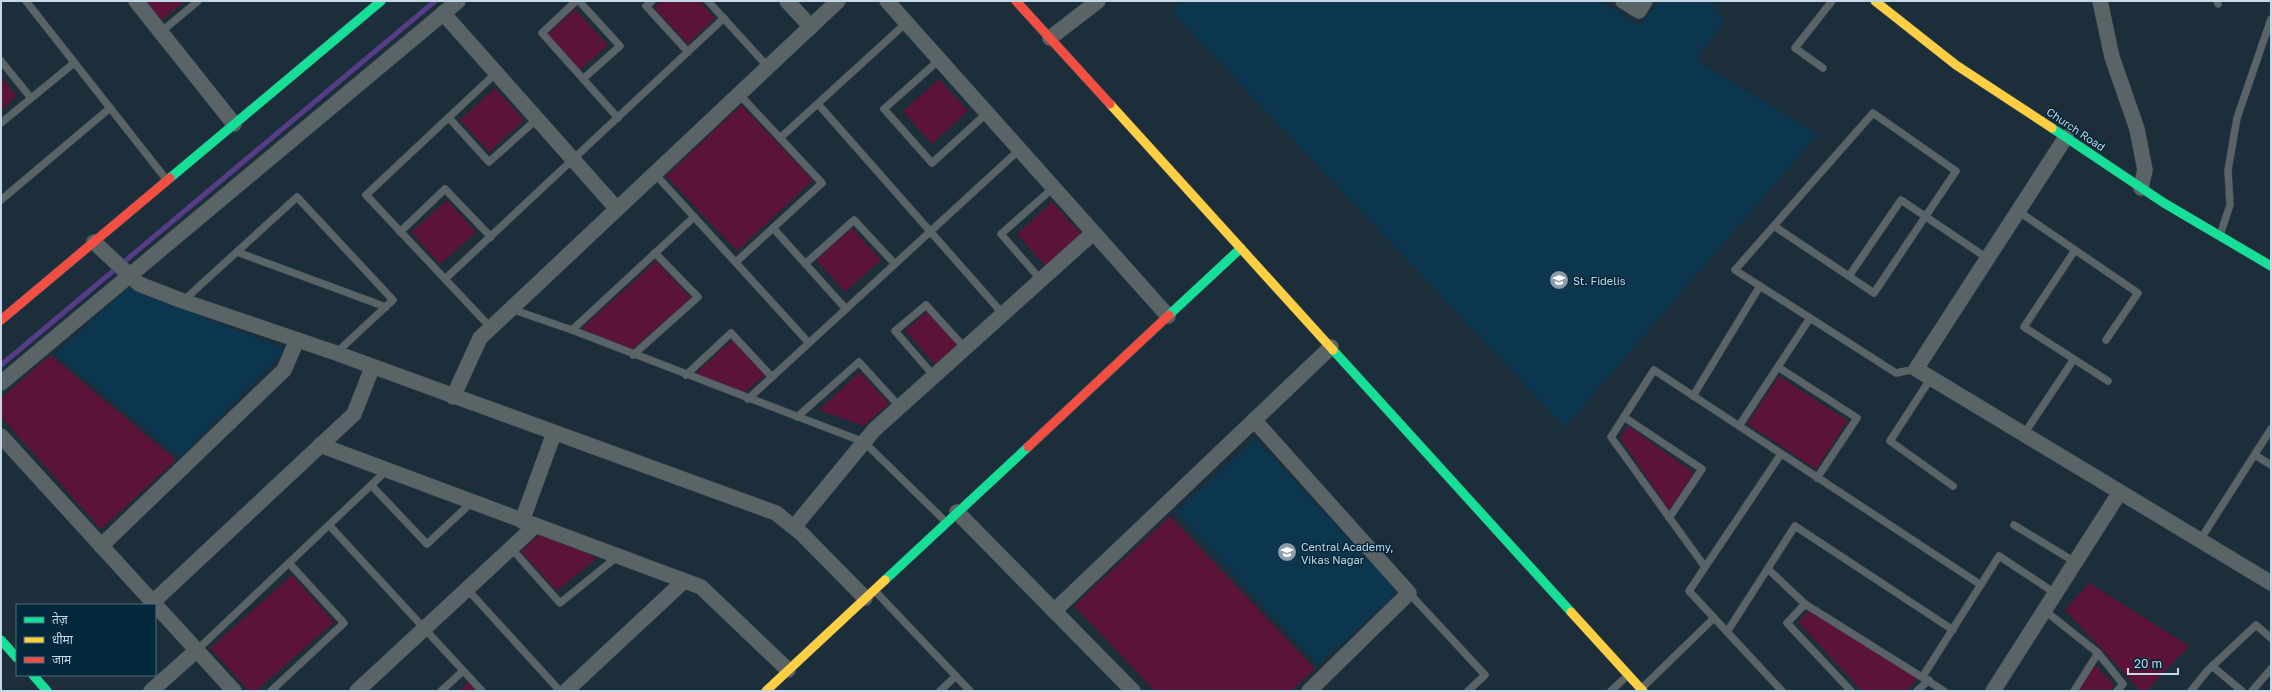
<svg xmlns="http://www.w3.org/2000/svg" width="2272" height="692" font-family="'Golos Text','Noto Sans Devanagari',sans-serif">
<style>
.built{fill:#0c364e}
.green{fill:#5b1337}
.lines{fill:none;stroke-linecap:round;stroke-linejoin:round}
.stream{stroke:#573c87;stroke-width:5}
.lane-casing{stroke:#3c4c56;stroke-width:8}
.street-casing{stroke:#3c4c56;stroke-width:16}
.fast-casing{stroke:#3c4c56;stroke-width:10}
.slow-casing{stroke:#3c4c56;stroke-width:10}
.jam-casing{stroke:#3c4c56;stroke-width:10}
.lane{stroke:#5a6466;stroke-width:7}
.street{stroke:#5a6466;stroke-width:15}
.fast{stroke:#16e098;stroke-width:9}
.slow{stroke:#ffcf43;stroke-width:9}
.jam{stroke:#f24e42;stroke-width:9}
.labels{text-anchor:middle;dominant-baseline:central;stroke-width:3;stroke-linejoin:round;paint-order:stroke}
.street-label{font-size:11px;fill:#c5d8e5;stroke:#03273b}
.poi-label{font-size:11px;fill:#c5d8e5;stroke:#03273b;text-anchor:start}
</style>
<rect width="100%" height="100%" fill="#1b2e39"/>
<g class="built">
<polygon points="1181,1 1601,1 1640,26 1657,1 1711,1 1724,22 1696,60 1818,134 1565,427 1172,12"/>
<polygon points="128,287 286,350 180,457 55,354"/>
<polygon points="1255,439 1398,592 1318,665 1176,512"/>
</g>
<g class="green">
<polygon points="146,1 185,1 162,20"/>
<polygon points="662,1 699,1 715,18 688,44 654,8"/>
<polygon points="575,9 608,45 580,70 547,35"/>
<polygon points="1,77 17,96 1,110"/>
<polygon points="939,79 968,111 932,144 903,111"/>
<polygon points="495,88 524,120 489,152 460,120"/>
<polygon points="741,105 813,180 737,251 666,176"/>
<polygon points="447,200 476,232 440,264 411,232"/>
<polygon points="1052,202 1082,235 1046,267 1017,234"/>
<polygon points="852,228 881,260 845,292 816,260"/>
<polygon points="656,261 691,298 632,349 581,329"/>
<polygon points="927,312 957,345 935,364 905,331"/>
<polygon points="732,340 765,375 745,392 695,374"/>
<polygon points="50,355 176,460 101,529 1,417 1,398"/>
<polygon points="860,372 889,404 863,426 819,410"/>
<polygon points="1779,376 1848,421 1816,469 1747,424"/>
<polygon points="1628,426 1694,473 1669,510 1620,438"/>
<polygon points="1170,516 1315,669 1291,691 1155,691 1074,606"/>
<polygon points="540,533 597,558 557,591 521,552"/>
<polygon points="292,575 334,622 256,691 249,691 210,648"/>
<polygon points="2089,583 2189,646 2146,691 2141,691 2065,610"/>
<polygon points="1812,608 1918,679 1905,691 1862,691 1798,622"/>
<polygon points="2095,665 2114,685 2110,691 2078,691"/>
<polygon points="469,682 477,691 459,691"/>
</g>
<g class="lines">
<polyline class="stream" points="1,365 435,1"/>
<defs>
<g id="lane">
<polyline points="26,1 166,179"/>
<polyline points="576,1 542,33 618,118"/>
<polyline points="579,1 620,46 583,79"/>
<polyline points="652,1 646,6 688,52"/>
<polyline points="708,1 768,67"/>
<polyline points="2217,1 2218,4"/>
<polyline points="161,32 198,1"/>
<polyline points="939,60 884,109 932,163 987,113"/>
<polyline points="1,61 31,98"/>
<polyline points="1823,68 1795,48 1832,1"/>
<polyline points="818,104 1003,314"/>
<polyline points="449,118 489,162 537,119"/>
<polyline points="1,123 74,63"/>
<polyline points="780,138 906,23"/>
<polyline points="655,174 809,343"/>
<polyline points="1,200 110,108"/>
<polyline points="2018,211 2138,293 2106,340"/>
<polyline points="1774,226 1874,293 1956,171 1873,113 1735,270 1896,373 1916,369"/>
<polyline points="773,228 846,309"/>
<polyline points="400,232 445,189 491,237"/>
<polyline points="2220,235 2230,205 2228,170 2237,118 2271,19"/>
<polyline points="2075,250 2024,327 2108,381"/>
<polyline points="237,252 386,307"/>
<polyline points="736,262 822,183 739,94"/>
<polyline points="805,264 854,220 895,264"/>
<polyline points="1849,276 1901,200 1987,258"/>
<polyline points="445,279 724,18"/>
<polyline points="1041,280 1001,234 1053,188"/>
<polyline points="183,301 297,197 393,300 336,353"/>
<polyline points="511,309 572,330 864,442 945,521"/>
<polyline points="491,328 366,195 496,73"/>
<polyline points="572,330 694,217"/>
<polyline points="633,355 698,297 655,253"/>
<polyline points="1778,367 1857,418 1817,478"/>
<polyline points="686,375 731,333 772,377"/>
<polyline points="934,376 895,331 926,305 965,348"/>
<polyline points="1931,378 1890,441 1953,486"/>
<polyline points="1693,396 1760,286"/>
<polyline points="748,399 1019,150"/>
<polyline points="797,417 859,362 900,407"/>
<polyline points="1624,417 1702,469 1669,518"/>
<polyline points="1739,426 1810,318"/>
<polyline points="2024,434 2074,359"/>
<polyline points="1781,454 1689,591 1782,691"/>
<polyline points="2255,455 2271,465"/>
<polyline points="371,485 427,544 472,502"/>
<polyline points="329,525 482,691"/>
<polyline points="2014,525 2075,562"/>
<polyline points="2200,540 2271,429"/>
<polyline points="511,548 560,603 618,556"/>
<polyline points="1705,567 1611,437 1654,370 1981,585"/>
<polyline points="1768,569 1805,604 1944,691"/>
<polyline points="467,589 560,691"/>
<polyline points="875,591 970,691"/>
<polyline points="1409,593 1485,675 1468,691"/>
<polyline points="1805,604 1787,623 1851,691"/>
<polyline points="2044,610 2098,653 2123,684 2117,691"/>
<polyline points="1727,632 1795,526 1953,630"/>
<polyline points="197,650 387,470"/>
<polyline points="2212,666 2242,691"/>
<polyline points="1923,676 1999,556 2055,593"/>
<polyline points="1642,688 1714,618"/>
<polyline points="271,691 344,623 289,563"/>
<polyline points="441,691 463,671"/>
<polyline points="940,691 956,676"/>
<polyline points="1611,691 1627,676"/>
<polyline points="1917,691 1929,680"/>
<polyline points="2074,691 2098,653"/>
<polyline points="2191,691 2207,671 2256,625 2271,638"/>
<polyline points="2252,691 2271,669"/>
</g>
<g id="street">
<polyline points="136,1 234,124"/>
<polyline points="787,1 811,27"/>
<polyline points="887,1 1168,316"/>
<polyline points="1623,1 1639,11 1645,1"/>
<polyline points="2100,1 2112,57 2137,129 2145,170 2141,188"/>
<polyline points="443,13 617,209"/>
<polyline points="1050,38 1098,1"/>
<polyline points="2066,137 1916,369 2271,583"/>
<polyline points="94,242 139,284 183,301 336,353 776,513 802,534 865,598"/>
<polyline points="1,383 458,1"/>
<polyline points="453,397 480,338 838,1"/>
<polyline points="1254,420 1409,593 1309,691"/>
<polyline points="1,436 234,691"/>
<polyline points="320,445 701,587 788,670"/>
<polyline points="957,512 1133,691"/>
<polyline points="522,521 554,433"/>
<polyline points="794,527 874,430 1093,233"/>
<polyline points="101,546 284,370 297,340"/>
<polyline points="153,602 354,414 372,368"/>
<polyline points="1054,611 1331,347"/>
<polyline points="151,691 197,650"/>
<polyline points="357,691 535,526"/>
<polyline points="566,691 684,581"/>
<polyline points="1993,691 2120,492"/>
</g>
<g id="fast">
<polyline points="2052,128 2164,203 2271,266"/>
<polyline points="170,178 381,1"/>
<polyline points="1169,315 1241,248"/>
<polyline points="1333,350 1571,612"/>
<polyline points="885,580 1028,447"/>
<polyline points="1,640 17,658"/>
<polyline points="33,675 47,691"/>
</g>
<g id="slow">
<polyline points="1875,1 1956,65 2052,128"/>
<polyline points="1110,104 1333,350"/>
<polyline points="1571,612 1643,691"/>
<polyline points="766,691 885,580"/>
</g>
<g id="jam">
<polyline points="1016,1 1110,104"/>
<polyline points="1,320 170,178"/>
<polyline points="1028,447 1169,315"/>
</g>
</defs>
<use href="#lane" class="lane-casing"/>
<use href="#street" class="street-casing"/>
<use href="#fast" class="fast-casing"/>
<use href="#slow" class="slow-casing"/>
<use href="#jam" class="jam-casing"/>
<use href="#lane" class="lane"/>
<use href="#street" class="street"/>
<use href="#fast" class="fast"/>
<use href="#slow" class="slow"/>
<use href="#jam" class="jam"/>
</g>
<defs>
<symbol id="university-disc" viewBox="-11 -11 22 22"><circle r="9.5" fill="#8a9ca9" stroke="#03273b"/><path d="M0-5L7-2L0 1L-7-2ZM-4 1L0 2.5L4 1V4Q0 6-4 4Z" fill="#fff"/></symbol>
<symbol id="school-disc" viewBox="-11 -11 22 22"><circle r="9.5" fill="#8a9ca9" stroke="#03273b"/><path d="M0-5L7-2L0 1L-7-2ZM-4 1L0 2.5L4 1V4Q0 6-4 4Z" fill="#fff"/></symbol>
</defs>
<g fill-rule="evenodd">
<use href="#university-disc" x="1548" y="269" width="22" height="22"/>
<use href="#school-disc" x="1276" y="541" width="22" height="22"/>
</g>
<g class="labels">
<g class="street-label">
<text transform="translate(2076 129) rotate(34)">Church Road</text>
</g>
<g class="poi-label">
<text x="1573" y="280">St. Fidelis</text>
<text x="1301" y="546">Central Academy,<tspan x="1301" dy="13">Vikas Nagar</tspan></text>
</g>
</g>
<rect width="2272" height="692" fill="none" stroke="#c5d8e5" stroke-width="4"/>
<rect x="16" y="604" width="140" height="72" fill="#03273b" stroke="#516e7f"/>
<rect x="24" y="617" width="20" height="6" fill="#16e098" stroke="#516e7f"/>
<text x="52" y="624" font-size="12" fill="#c5d8e5">तेज़</text>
<rect x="24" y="637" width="20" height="6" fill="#ffcf43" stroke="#516e7f"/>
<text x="52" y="644" font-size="12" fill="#c5d8e5">धीमा</text>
<rect x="24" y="657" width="20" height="6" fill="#f24e42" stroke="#516e7f"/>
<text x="52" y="664" font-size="12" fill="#c5d8e5">जाम</text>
<path d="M2128 668v6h50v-6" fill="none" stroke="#c5d8e5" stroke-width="2"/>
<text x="2134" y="668" font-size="12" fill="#c5d8e5" stroke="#03273b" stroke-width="3" paint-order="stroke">20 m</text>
</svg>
